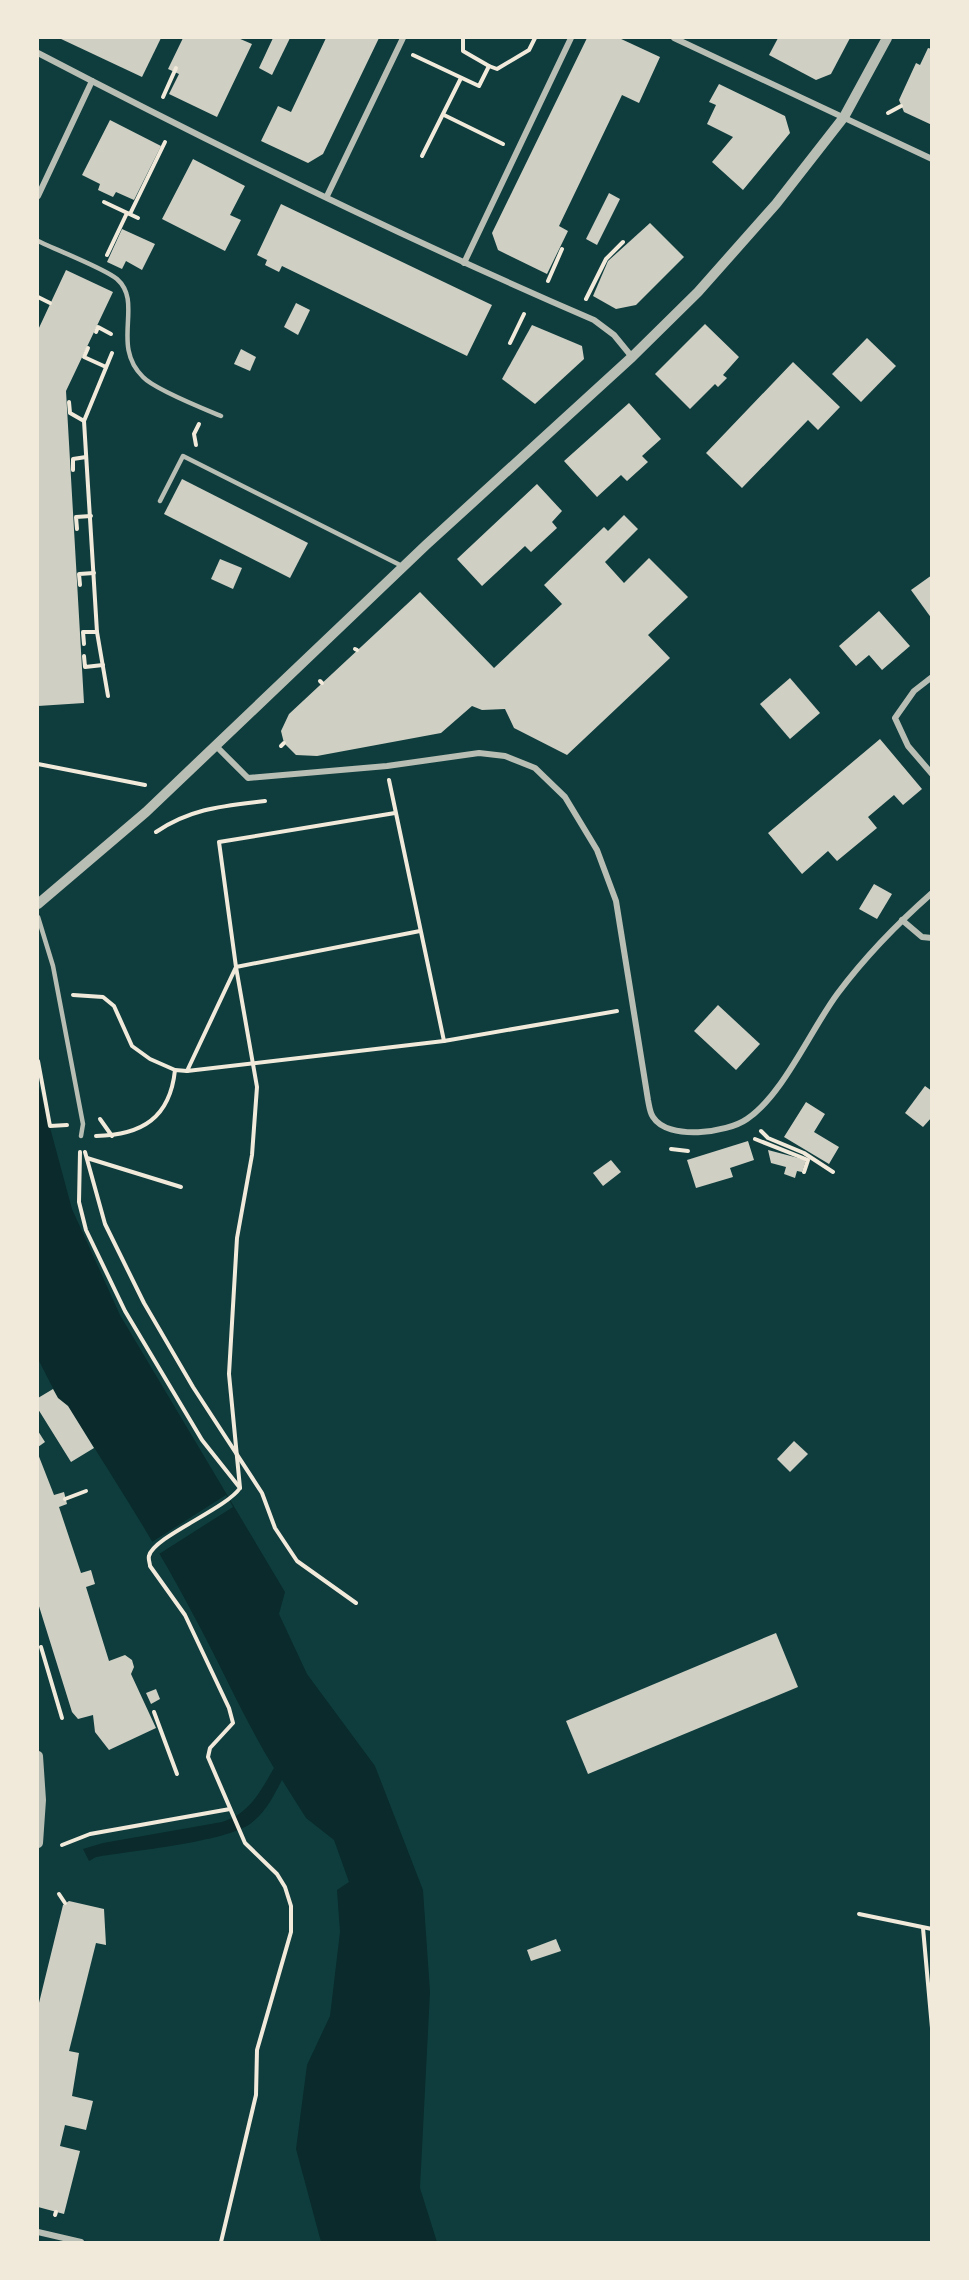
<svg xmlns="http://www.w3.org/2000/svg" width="969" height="2280" font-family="'Asap Condensed',sans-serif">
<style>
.water{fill:#0a2a2b}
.pier{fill:#0f3d3e}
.building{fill:#cfcfc3}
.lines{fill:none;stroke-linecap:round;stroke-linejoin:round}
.path{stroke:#f1e9da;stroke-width:4}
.service{stroke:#b8beb3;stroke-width:4.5}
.minor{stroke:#b8beb3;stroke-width:6}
.tertiary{stroke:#b8beb3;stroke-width:10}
</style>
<rect width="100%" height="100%" fill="#0f3d3e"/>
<path class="water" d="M38,1083L72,1209L120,1315L285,1592L279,1614L307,1674L375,1766L423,1890L430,1992L420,2188L437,2242H321L296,2149L307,2065L330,2016L340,1932L337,1890L349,1882L334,1840L306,1818L282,1780C273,1797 266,1812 250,1824C225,1842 131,1851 96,1857L89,1861L83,1849L103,1843L222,1822C250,1813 260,1792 274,1768C244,1719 222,1668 195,1618C157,1545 112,1476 68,1406L58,1398L38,1359Z"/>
<polygon class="pier" points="226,1495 233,1507 159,1554 152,1542"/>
<g class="building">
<polygon points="59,38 161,38 142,77"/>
<polygon points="183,38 238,38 252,44 217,117 169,94 179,74 168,69"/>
<polygon points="273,38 290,38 272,75 259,68"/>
<polygon points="326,38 379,38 323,154 308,163 261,141 278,106 291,112"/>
<polygon points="587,38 619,38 660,57 639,103 622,95 559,226 568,231 547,274 498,250 492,233"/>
<polygon points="778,38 850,38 831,74 816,80 769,55"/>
<polygon points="928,48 932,49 932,125 904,112 899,100 916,63 920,65"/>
<polygon points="719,84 785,116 790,133 743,190 712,162 733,137 707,124 716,105 709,102"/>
<polygon points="110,120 161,146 134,200 116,192 113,197 98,190 100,184 82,175"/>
<polygon points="193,159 245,186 230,215 241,220 225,251 162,219"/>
<polygon points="609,193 620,199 597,245 586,239"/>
<polygon points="281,204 492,305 467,356 282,266 279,272 265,265 267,260 257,255"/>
<polygon points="650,223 684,257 636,305 616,309 593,296 608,261"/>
<polygon points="122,229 155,244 142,270 126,261 122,269 107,262"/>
<polygon points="66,270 113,292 66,391 84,703 38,706 38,330"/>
<polygon points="296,303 310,310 298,335 284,327"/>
<polygon points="705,324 739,357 723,375 727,378 718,387 715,384 690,409 655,374"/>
<polygon points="532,325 582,346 584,359 535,404 502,379"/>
<polygon points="867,338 896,366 861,402 832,374"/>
<polygon points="241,349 256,357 250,371 234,364"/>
<polygon points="793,362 840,407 818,430 808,420 742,488 706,453"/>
<polygon points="629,403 661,439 642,456 648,462 627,481 621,475 597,497 564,461"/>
<polygon points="182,479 308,543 290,578 164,514"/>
<polygon points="537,484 562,511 552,522 557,528 531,552 525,546 482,586 457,559"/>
<polygon points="624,515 638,529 605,562 624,583 649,558 688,597 648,635 670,658 567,755 514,728 505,709 482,710 472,706 441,733 317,756 296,755 284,743 281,731 289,714 420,592 494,668 562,604 544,585 604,527 608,531"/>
<polygon points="220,559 242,568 233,589 211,579"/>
<polygon points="932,575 932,619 911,590"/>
<polygon points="879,611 910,646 882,670 869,655 856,666 839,646"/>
<polygon points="790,678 820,713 790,739 760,704"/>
<polygon points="880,739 922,789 903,805 894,795 868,817 877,828 837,861 828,851 802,874 768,833"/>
<polygon points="874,884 892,894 877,919 859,909"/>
<polygon points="718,1005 760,1044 736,1070 694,1031"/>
<polygon points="925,1086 932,1091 932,1117 923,1127 905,1113"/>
<polygon points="806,1102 825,1114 814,1132 839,1147 829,1164 784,1137"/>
<polygon points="748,1141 754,1160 730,1168 733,1177 696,1188 687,1160"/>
<polygon points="768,1150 806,1160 802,1172 797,1171 795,1178 784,1174 786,1167 771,1163"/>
<polygon points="611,1160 621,1172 603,1186 593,1173"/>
<polygon points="53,1389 58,1398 68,1406 94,1448 71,1462 38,1409 38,1398"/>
<polygon points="38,1431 45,1442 38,1447"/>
<polygon points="794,1441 808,1454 790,1472 777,1459"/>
<polygon points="38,1454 54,1495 64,1492 67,1504 59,1507 81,1573 91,1570 95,1584 86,1587 109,1661 125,1655 132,1660 134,1667 131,1674 156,1728 109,1750 95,1732 93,1715 78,1719 72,1712 38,1603"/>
<polygon points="776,1633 798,1687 588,1774 566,1721"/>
<polygon points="156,1689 160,1699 151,1704 146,1693"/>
<polygon points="69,1901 104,1909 106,1945 96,1943 69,2051 79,2053 72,2096 93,2101 86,2130 65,2125 60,2146 80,2151 64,2214 38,2207 38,2007 63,1905"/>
<polygon points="556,1939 561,1951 531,1961 527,1950"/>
</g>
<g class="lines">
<g class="path">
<polyline points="463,38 463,51 489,66"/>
<polyline points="413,55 479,86 489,66 497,69 529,50 535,38"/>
<polyline points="163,97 176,68"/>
<polyline points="888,113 901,106"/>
<polyline points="444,115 503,144"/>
<polyline points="422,156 461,78"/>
<polyline points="104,202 138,218"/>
<polyline points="130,214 165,142"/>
<polyline points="107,255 127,213"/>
<polyline points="548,281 562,249"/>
<polyline points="38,297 50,303"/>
<polyline points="586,299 606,259 623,242"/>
<polyline points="96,332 98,327 111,334"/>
<polyline points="510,343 524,314"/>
<polyline points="88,348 84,357 106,367"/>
<polyline points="69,402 70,413 84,421"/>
<polyline points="196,445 194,434 199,424"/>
<polyline points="73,470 73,459 86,457"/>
<polyline points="77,529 76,517 91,516"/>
<polyline points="80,585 79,574 94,573"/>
<polyline points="84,644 83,632 97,632"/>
<polyline points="355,649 357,650"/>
<polyline points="84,656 85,667 103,665"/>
<polyline points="320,681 322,683"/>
<polyline points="108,696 97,632 84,421 112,353"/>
<polyline points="281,746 284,743"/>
<polyline points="38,764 145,785"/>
<polyline points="389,780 444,1041 617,1011"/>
<polyline points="395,813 219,842 236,967 187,1071 444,1041"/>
<path d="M156,832C191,808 224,806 265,801"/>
<polyline points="73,995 103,997 114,1006 132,1046 150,1059 175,1070"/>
<polyline points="38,1061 50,1126 67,1125"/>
<polyline points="100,1119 112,1136"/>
<polyline points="761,1131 768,1138 804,1153 833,1172"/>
<path d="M96,1136C142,1135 170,1118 175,1070L187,1071"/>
<polyline points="755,1139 808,1160 804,1172"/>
<polyline points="671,1149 688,1151"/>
<path d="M80,1152L79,1202L86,1230L125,1311L202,1440L240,1488C226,1509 153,1537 149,1556C148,1559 150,1563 150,1566L185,1615L229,1708L233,1723L210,1748L208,1757L245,1843L277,1874L285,1887L291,1906V1932L257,2050L256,2095L221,2242"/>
<polyline points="85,1152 105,1224 144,1303 193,1387 262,1493 275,1528 297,1561 356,1603"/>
<polyline points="87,1158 181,1187"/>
<polyline points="240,1488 229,1374 237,1238 252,1155 257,1087 236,967 420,931"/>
<polyline points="65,1499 86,1491"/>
<polyline points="41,1647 62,1718"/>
<polyline points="154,1712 177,1774"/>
<polyline points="62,1845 90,1834 230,1809"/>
<polyline points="59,1894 65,1903"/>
<polyline points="859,1914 932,1929"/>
<polyline points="923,1928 932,2028"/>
<polyline points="55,2215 56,2212"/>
</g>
<g class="service">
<path d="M38,241C56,250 104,268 117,279C144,303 110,345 143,377C154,389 204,409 221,416"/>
<polyline points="160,501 183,456 404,567"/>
<polyline points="38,917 53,966 83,1124 81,1136"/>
</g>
<g class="minor">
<polyline points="674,38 932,159"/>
<path d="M38,53C220,148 406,239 594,320L614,335L632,357"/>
<polyline points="38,196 92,81"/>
<polyline points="327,196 403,38"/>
<polyline points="464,263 571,38"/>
<polyline points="932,677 914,691 895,718 908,746 932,774"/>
<path d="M217,747L248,778L387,766L479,753L505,756L535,768L565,797L597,850L616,901L648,1100C649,1105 650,1113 653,1117C668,1141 727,1133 747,1119C783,1095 811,1029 838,993C865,957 898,923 932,893"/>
<polyline points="902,920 922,937 932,938"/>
<polyline points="38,2232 81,2242"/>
</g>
<g class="tertiary">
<polyline points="38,904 146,812 426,545 632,357 698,292 776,204 844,117 887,38"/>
<polyline points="38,1756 41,1800 38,1843"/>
</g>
</g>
<rect width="969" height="2280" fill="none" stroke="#f1e9da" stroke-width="78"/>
</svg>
